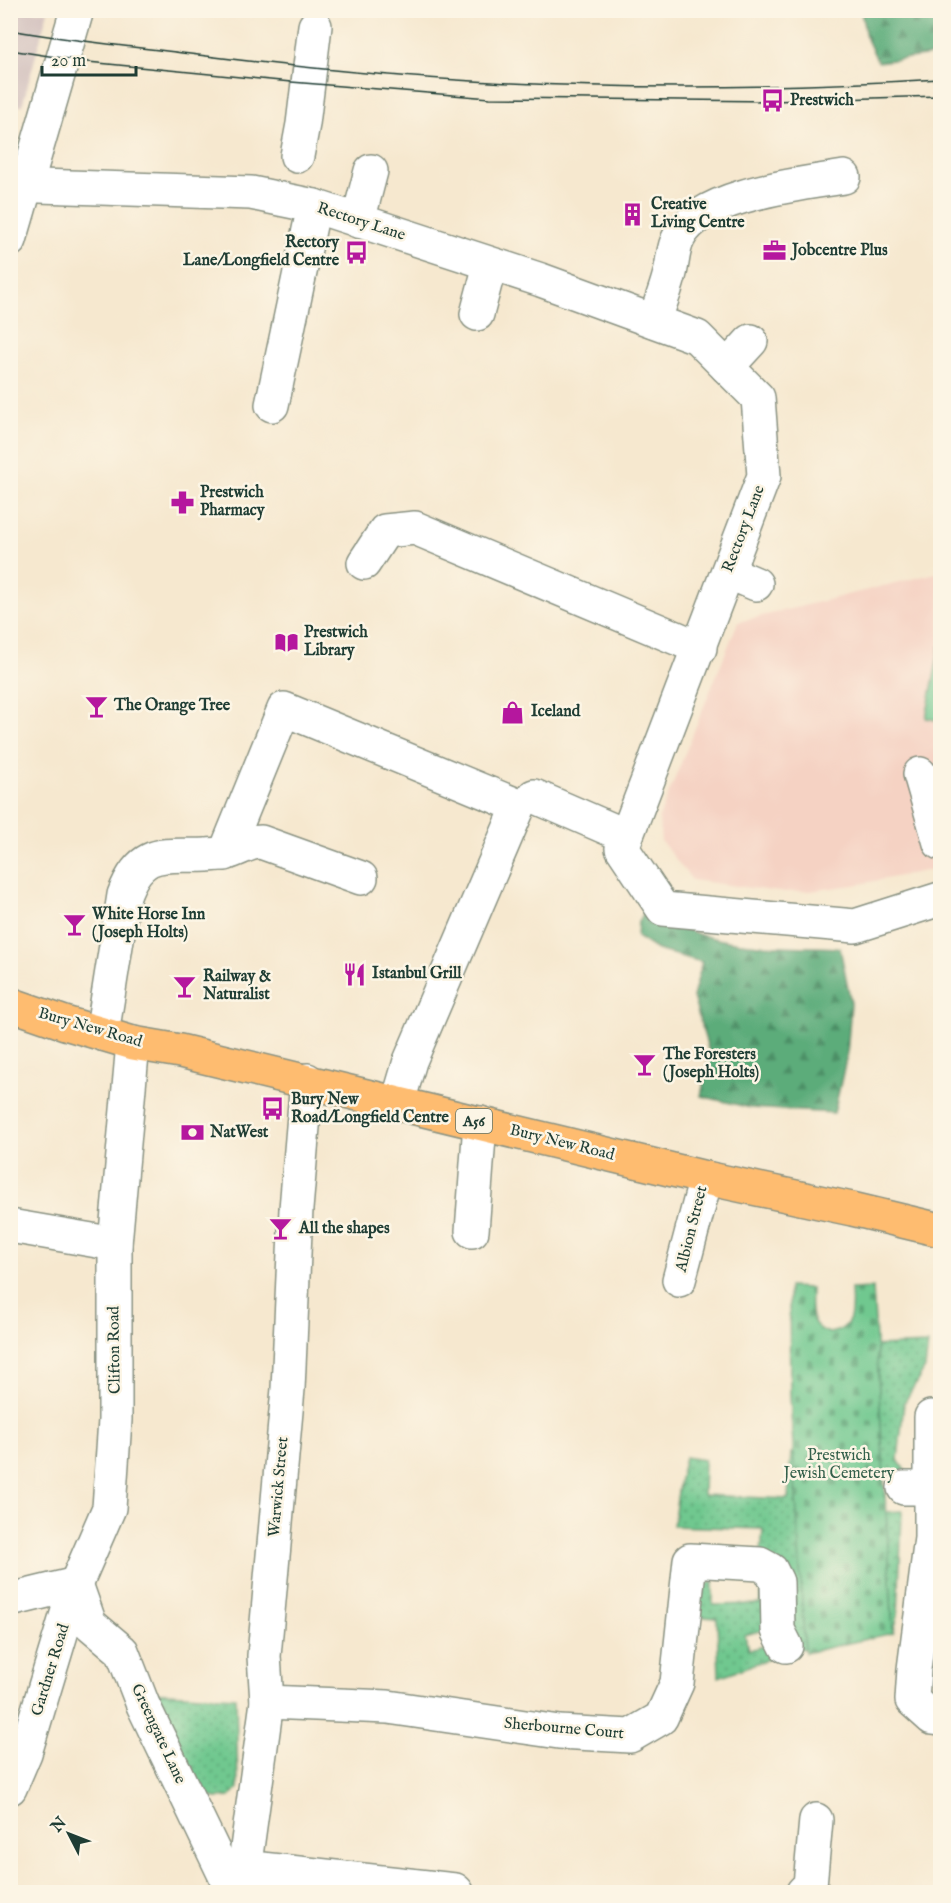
<svg xmlns="http://www.w3.org/2000/svg" width="951" height="1903" font-family="'IM FELL English',serif">
<style>
.built{fill:#f5d2c3}
.industrial{fill:#d1bfbd}
.grass{fill:url(#grass-dots);stroke:#488262;stroke-width:1.5}
.forest{fill:url(#forest-firs);stroke:#3e7457;stroke-width:1.5}
.cemetery{fill:url(#cemetery-stones);stroke:#488262;stroke-width:1.5}
.pitch{fill:#70c88f;stroke:#488262;stroke-width:1.5}
.lines{fill:none;stroke-linecap:round;stroke-linejoin:round}
.minor-casing{stroke:#8a9282;stroke-width:36}
.highway-casing{stroke:#8a9282;stroke-width:36}
.minor{stroke:#fff;stroke-width:33}
.highway{stroke:#febc70;stroke-width:33}
.tram{stroke:#1f3d34;stroke-width:1.5}
.labels{text-anchor:middle;dominant-baseline:central;stroke-width:5;stroke-linejoin:round;paint-order:stroke}
.shield{fill:#fcf5e5;stroke:#617469;stroke-width:1.5}
.shield-label{font-size:15px;font-weight:bold;fill:#1f3d34}
.poi-label{font-size:16px;font-weight:bold;fill:#1f3d34;stroke:#fcf5e5;text-anchor:start}
.street-label{font-size:16px;fill:#1f3d34;stroke:#fcf5e5}
.park-label{font-size:16px;fill:#33604b;stroke:#fcf5e5}
</style>
<defs>
<pattern id="grass-dots" width="8" height="8" patternUnits="userSpaceOnUse" patternTransform="scale(1.5)"><rect width="8" height="8" fill="#70c88f"/><path d="M2 2h.1M6 6h.1" fill="none" stroke="#5ba476" stroke-width="1.8" stroke-linecap="round"/></pattern>
<pattern id="forest-firs" width="22" height="20" patternUnits="userSpaceOnUse" patternTransform="scale(1.5)"><rect width="22" height="20" fill="#5cac7a"/><path d="M5 1l3.5 6h-7zM16 11l3.5 6h-7z" fill="#4b8d65"/></pattern>
<pattern id="cemetery-stones" width="16" height="16" patternUnits="userSpaceOnUse" patternTransform="scale(1.5)"><rect width="16" height="16" fill="#70c88f"/><path d="M2 7V4a2 2 0 0 1 4 0v3zM10 15v-3a2 2 0 0 1 4 0v3z" fill="#5ba476"/></pattern>
</defs>
<rect width="100%" height="100%" fill="#fcf5e5"/>
<filter id="ink" filterUnits="userSpaceOnUse"><feTurbulence type="fractalNoise" baseFrequency=".0167" numOctaves="2"/><feDisplacementMap in="SourceGraphic" scale="12" xChannelSelector="R" yChannelSelector="G"/><feConvolveMatrix kernelMatrix="1 2 1 2 8 2 1 2 1" color-interpolation-filters="sRGB"/></filter>
<filter id="wash" filterUnits="userSpaceOnUse"><feTurbulence type="fractalNoise" baseFrequency=".008" numOctaves="4" result="noise"/><feDisplacementMap in="SourceGraphic" scale="24" xChannelSelector="R" yChannelSelector="G"/><feGaussianBlur stdDeviation="1.35" result="paint"/><feColorMatrix in="noise" values="0 0 0 0 0 0 0 0 0 0 0 0 0 0 0 0 0 1.4 0 .05"/><feComposite in="paint" operator="in"/></filter>
<g filter="url(#wash)">
<rect width="100%" height="100%" fill="#f6e8cf"/>
<polygon class="built" points="940,572 940,765 937,766 940,782 940,868 860,884 810,891 779,892 692,880 661,841 659,820 658,820 738,622"/>
<polygon class="industrial" points="10,11 48,11 22,106 11,104"/>
<g class="grass">
<polygon points="928,1344 925,1368 904,1403 898,1460 906,1472 900,1476 884,1477 876,1346"/>
<polygon points="791,1453 794,1454 805,1649 796,1648 761,1552 763,1529 673,1526 680,1478 685,1457 704,1460 703,1495 788,1499"/>
<polygon points="902,1511 898,1616 893,1633 886,1512"/>
<polygon points="713,1581 713,1605 760,1604 761,1584 766,1629 745,1635 748,1650 768,1645 779,1655 719,1677 717,1618 691,1616 698,1587"/>
<polygon points="149,1692 236,1697 238,1788 230,1797 216,1798 207,1795"/>
</g>
<g class="forest">
<polygon points="861,11 940,11 940,54 878,62 866,37"/>
<path d="M646,910C664,919 682,929 701,935C745,948 794,946 840,948L851,1003L847,1055L834,1113L751,1108L701,1096L710,1055L693,997L702,962L657,950L637,937L638,922Z"/>
</g>
<path class="cemetery" d="M789,1287L811,1288C811,1308 806,1325 829,1333C855,1329 852,1310 851,1289L873,1288L893,1633L805,1653L790,1395Z"/>
<polygon class="pitch" points="940,646 940,721 926,718"/>
</g>
<g filter="url(#ink)">
<g class="lines">
<defs>
<g id="minor">
<polyline points="297,156 303,124 315,26"/>
<polyline points="28,184 39,186 251,193 314,206 541,280 697,337 758,398 764,476 622,848 663,909 855,926 940,899"/>
<polyline points="358,221 371,171"/>
<polyline points="10,240 77,10"/>
<polyline points="477,314 490,265"/>
<path d="M654,321C660,305 666,289 670,273C673,261 673,247 679,237C701,194 801,184 844,177"/>
<polyline points="727,367 751,341"/>
<polyline points="272,405 314,206"/>
<polyline points="364,563 385,531 415,528 700,648"/>
<polyline points="728,572 756,584"/>
<polyline points="920,774 940,843"/>
<polyline points="534,796 626,836"/>
<polyline points="225,854 284,709 519,806 410,1061 398,1102"/>
<path d="M102,1034L124,895C142,846 165,857 207,855C213,854 220,855 226,853C239,850 248,842 261,842L361,878"/>
<polyline points="10,1226 115,1244"/>
<polyline points="472,1231 480,1123"/>
<polyline points="679,1280 706,1178"/>
<polyline points="931,1417 931,1538 914,1669 912,1700 932,1718 940,1719"/>
<polyline points="904,1488 931,1488"/>
<polyline points="76,1584 90,1624 122,1651 143,1705 233,1892"/>
<polyline points="10,1600 76,1584"/>
<polyline points="267,1702 388,1707 559,1732 630,1736 661,1718 677,1683 690,1560 760,1564 771,1570 777,1582 778,1630 786,1646"/>
<polyline points="10,1788 25,1753 76,1584 109,1508 115,1420 115,1244 133,1043"/>
<polyline points="244,1867 455,1890 457,1892"/>
<polyline points="241,1892 267,1702 264,1656 288,1389 296,1209 307,1080"/>
<polyline points="803,1892 810,1885 816,1820"/>
</g>
<polyline id="highway" points="10,1004 65,1023 133,1043 180,1051 706,1178 852,1209 940,1230"/>
</defs>
<use href="#minor" class="minor-casing"/>
<use href="#highway" class="highway-casing"/>
<use href="#minor" class="minor"/>
<use href="#highway" class="highway"/>
<g class="tram">
<path d="M10,30C67,40 125,46 182,53C285,66 387,77 491,82C641,90 791,88 940,79"/>
<polyline points="10,50 88,62 291,82 490,98 772,101 940,96"/>
</g>
</g>
</g>
<defs>
<symbol id="bus-bare" viewBox="-9 -9 18 18"><path d="M-5-6H5V4H4V6H2V4H-2V6H-4V4H-5ZM-3.5-4V0h7V-4ZM-3.5 1.2v1.5H-2V1.2ZM2 1.2v1.5H3.5V1.2Z" fill="#b5179e" stroke="#fcf5e5" stroke-width="2.5" paint-order="stroke"/></symbol>
<symbol id="building-bare" viewBox="-9 -9 18 18"><path d="M-4-6H4V6H1V3H-1V6H-4ZM-2.5-4.3h1.7v1.8h-1.7ZM.8-4.3h1.7v1.8H.8ZM-2.5-1h1.7V.8h-1.7ZM.8-1h1.7V.8H.8Z" fill="#b5179e" stroke="#fcf5e5" stroke-width="2.5" paint-order="stroke"/></symbol>
<symbol id="office-bare" viewBox="-9 -9 18 18"><path d="M-6-3h4V-5.5h4V-3h4V5H-6ZM-1-4.5V-3h2v-1.5ZM-6 0V1H6V0Z" fill="#b5179e" stroke="#fcf5e5" stroke-width="2.5" paint-order="stroke"/></symbol>
<symbol id="pharmacy-bare" viewBox="-9 -9 18 18"><path d="M-2-6h4v4h4v4h-4v4h-4v-4h-4v-4h4Z" fill="#b5179e" stroke="#fcf5e5" stroke-width="2.5" paint-order="stroke"/></symbol>
<symbol id="library-bare" viewBox="-9 -9 18 18"><path d="M-6-4Q-3-5.5-.7-3.5V5Q-3 3-6 4ZM6-4Q3-5.5 .7-3.5V5Q3 3 6 4Z" fill="#b5179e" stroke="#fcf5e5" stroke-width="2.5" paint-order="stroke"/></symbol>
<symbol id="bar-bare" viewBox="-9 -9 18 18"><path d="M-6-5H6L.8 .8V4.5H3.5V6h-7V4.5H-.8V.8Z" fill="#b5179e" stroke="#fcf5e5" stroke-width="2.5" paint-order="stroke"/></symbol>
<symbol id="shop-bare" viewBox="-9 -9 18 18"><path d="M-5-2.5h2.3a2.7 3.5 0 0 1 5.4 0H5L5.5 6h-11ZM-1.5-2.5h3a1.5 2.3 0 0 0-3 0Z" fill="#b5179e" stroke="#fcf5e5" stroke-width="2.5" paint-order="stroke"/></symbol>
<symbol id="restaurant-bare" viewBox="-9 -9 18 18"><path d="M-5-6h1v4h1v-4h1v4h1v-4h1v5L-1.5 .5V6h-2V.5L-5-1ZM5-6V6H3V1.5H1.5Q1.5-4 5-6Z" fill="#b5179e" stroke="#fcf5e5" stroke-width="2.5" paint-order="stroke"/></symbol>
<symbol id="bank-bare" viewBox="-9 -9 18 18"><path d="M-6-4H6V4H-6ZM0-2.3a2.3 2.3 0 1 0 0 4.6a2.3 2.3 0 1 0 0-4.6Z" fill="#b5179e" stroke="#fcf5e5" stroke-width="2.5" paint-order="stroke"/></symbol>
</defs>
<g fill-rule="evenodd">
<use href="#bus-bare" x="756" y="84" width="33" height="33"/>
<use href="#building-bare" x="616" y="198" width="33" height="33"/>
<use href="#office-bare" x="758" y="234" width="33" height="33"/>
<use href="#bus-bare" x="340" y="236" width="33" height="33"/>
<use href="#pharmacy-bare" x="166" y="486" width="33" height="33"/>
<use href="#library-bare" x="270" y="626" width="33" height="33"/>
<use href="#bar-bare" x="80" y="690" width="33" height="33"/>
<use href="#shop-bare" x="496" y="696" width="33" height="33"/>
<use href="#bar-bare" x="58" y="908" width="33" height="33"/>
<use href="#restaurant-bare" x="338" y="958" width="33" height="33"/>
<use href="#bar-bare" x="168" y="970" width="33" height="33"/>
<use href="#bar-bare" x="628" y="1048" width="33" height="33"/>
<use href="#bus-bare" x="256" y="1092" width="33" height="33"/>
<use href="#bank-bare" x="176" y="1116" width="33" height="33"/>
<use href="#bar-bare" x="264" y="1212" width="33" height="33"/>
</g>
<g class="labels">
<rect class="shield" x="456" y="1109" width="36" height="24" rx="4.5"/>
<g class="shield-label">
<text x="474" y="1121">A56</text>
</g>
<g class="poi-label">
<text x="790" y="101">Prestwich</text>
<text x="651" y="205">Creative<tspan x="651" dy="18">Living Centre</tspan></text>
<text x="339" y="243" text-anchor="end">Rectory<tspan x="339" dy="18">Lane/Longfield Centre</tspan></text>
<text x="792" y="251">Jobcentre Plus</text>
<text x="200" y="493">Prestwich<tspan x="200" dy="18">Pharmacy</tspan></text>
<text x="304" y="633">Prestwich<tspan x="304" dy="18">Library</tspan></text>
<text x="114" y="706">The Orange Tree</text>
<text x="531" y="712">Iceland</text>
<text x="92" y="915">White Horse Inn<tspan x="92" dy="18">(Joseph Holts)</tspan></text>
<text x="372" y="974">Istanbul Grill</text>
<text x="203" y="977">Railway &amp;<tspan x="203" dy="18">Naturalist</tspan></text>
<text x="663" y="1055">The Foresters<tspan x="663" dy="18">(Joseph Holts)</tspan></text>
<text x="291" y="1100">Bury New<tspan x="291" dy="18">Road/Longfield Centre</tspan></text>
<text x="210" y="1133">NatWest</text>
<text x="299" y="1229">All the shapes</text>
</g>
<g class="street-label">
<text transform="translate(361 222) rotate(18)">Rectory Lane</text>
<text transform="translate(744 529) rotate(-69)">Rectory Lane</text>
<text transform="translate(90 1028) rotate(16)">Bury New Road</text>
<text transform="translate(562 1143) rotate(14)">Bury New Road</text>
<text transform="translate(692 1229) rotate(-76)">Albion Street</text>
<text transform="translate(115 1350) rotate(-91)">Clifton Road</text>
<text transform="translate(279 1487) rotate(-85)">Warwick Street</text>
<text transform="translate(51 1670) rotate(-73)">Gardner Road</text>
<text transform="translate(564 1729) rotate(5)">Sherbourne Court</text>
<text transform="translate(158 1734) rotate(65)">Greengate Lane</text>
</g>
<g class="park-label">
<text x="839" y="1456">Prestwich<tspan x="839" dy="18">Jewish Cemetery</tspan></text>
</g>
</g>
<rect width="951" height="1903" fill="none" stroke="#fcf5e5" stroke-width="36"/>
<g transform="translate(69 1834) rotate(312)" stroke="#fcf5e5" stroke-width="4.5" paint-order="stroke">
<path d="M0-4.5L10 22L0 15L-10 22Z" fill="#1f3d34"/>
<text y="-9" font-size="16" font-weight="bold" text-anchor="middle" fill="#1f3d34">N</text>
</g>
<path d="M42 66v9h94v-9" fill="none" stroke="#1f3d34" stroke-width="3"/>
<text x="51" y="66" font-size="18" fill="#1f3d34" stroke="#fcf5e5" stroke-width="4.5" paint-order="stroke">20 m</text>
</svg>
